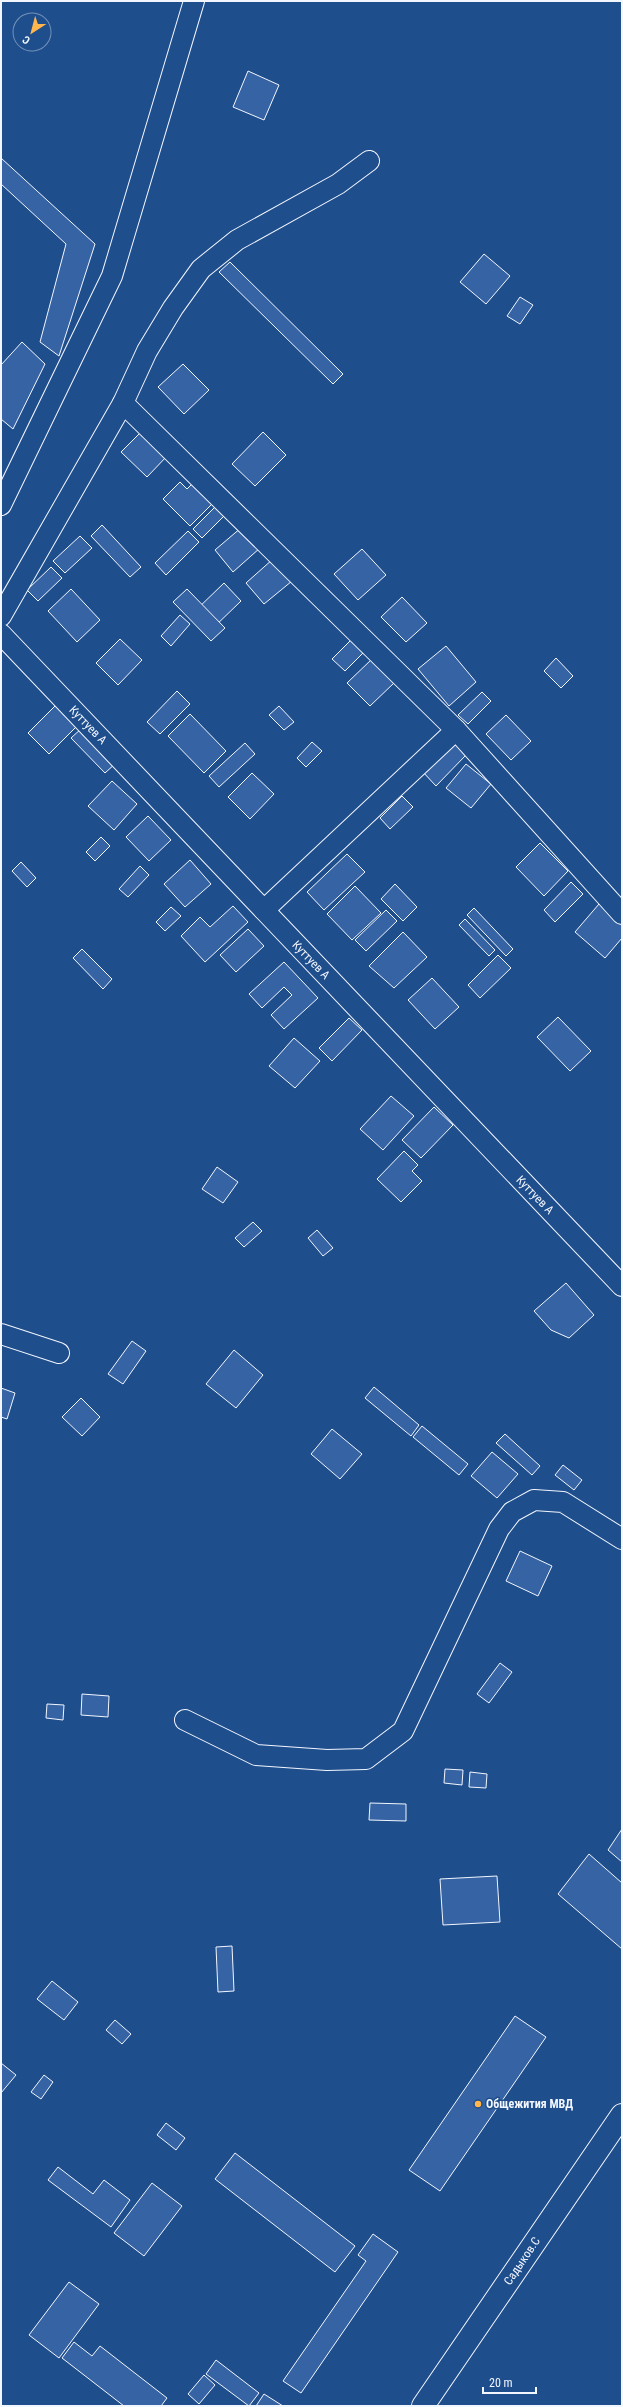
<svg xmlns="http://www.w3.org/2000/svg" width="623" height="2407" font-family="'Roboto Condensed',sans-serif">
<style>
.building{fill:#3563a3;stroke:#f2f6ff}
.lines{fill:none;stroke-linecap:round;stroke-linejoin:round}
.minor-casing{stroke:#f2f6ff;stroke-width:22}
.major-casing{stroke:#f2f6ff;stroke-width:24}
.minor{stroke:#1f4e8c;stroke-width:20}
.major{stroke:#1f4e8c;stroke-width:22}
.poi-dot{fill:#ffb74d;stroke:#1f4e8c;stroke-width:1.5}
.labels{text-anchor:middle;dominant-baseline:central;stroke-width:3;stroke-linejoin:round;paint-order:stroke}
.street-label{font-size:12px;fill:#f2f6ff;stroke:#1f4e8c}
.poi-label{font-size:12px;font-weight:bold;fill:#f2f6ff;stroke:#1f4e8c;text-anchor:start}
</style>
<rect width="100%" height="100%" fill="#1f4e8c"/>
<g class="building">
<polygon points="248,71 279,85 264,120 233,107"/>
<polygon points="1,158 95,244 59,356 40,342 66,244 1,184"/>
<polygon points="484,254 510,276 486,304 460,282"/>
<polygon points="230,262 343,374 333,384 219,272"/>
<polygon points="520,297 533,305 520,324 507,316"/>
<polygon points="22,342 45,364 13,429 1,419 1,365"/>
<polygon points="183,364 209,390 184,414 158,387"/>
<polygon points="143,430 168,455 147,477 121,452"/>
<polygon points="263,432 286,455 255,486 232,464"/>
<polygon points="195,481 215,501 190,526 163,499 180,482 187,489"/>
<polygon points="218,504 227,513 202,538 193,529"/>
<polygon points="102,525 141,567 130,577 91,536"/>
<polygon points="242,527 260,548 233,572 215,550"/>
<polygon points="188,531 199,542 166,575 155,563"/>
<polygon points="80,536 92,548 65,573 53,561"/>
<polygon points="362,549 386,575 358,600 334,574"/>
<polygon points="273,559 292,581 264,604 246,583"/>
<polygon points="51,567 62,578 38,601 27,590"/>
<polygon points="224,583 241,601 211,630 194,612"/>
<polygon points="71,589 100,620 77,642 48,611"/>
<polygon points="187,589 225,628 211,641 173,602"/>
<polygon points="402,597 427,623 406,642 381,617"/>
<polygon points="180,615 190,624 171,646 161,636"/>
<polygon points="353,638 366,650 345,671 332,659"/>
<polygon points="120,639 142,660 118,685 96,663"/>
<polygon points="446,646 476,682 449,706 418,669"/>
<polygon points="556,658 573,676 561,688 544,671"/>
<polygon points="372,659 395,682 370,706 347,683"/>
<polygon points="177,691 190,704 160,734 147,722"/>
<polygon points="482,692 491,701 468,724 458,715"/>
<polygon points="57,704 78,725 49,754 28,733"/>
<polygon points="279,706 294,722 284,730 269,715"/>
<polygon points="190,714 226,751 204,773 168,736"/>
<polygon points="506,715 531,741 511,760 486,734"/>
<polygon points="82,728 116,763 105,773 71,738"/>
<polygon points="452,741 466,755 436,786 422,771"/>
<polygon points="312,742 322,751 306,767 297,758"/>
<polygon points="245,743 255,754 219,787 209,776"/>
<polygon points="466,764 491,784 471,808 446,788"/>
<polygon points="252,773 274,794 250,819 228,797"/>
<polygon points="112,781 137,804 114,830 88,806"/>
<polygon points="402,796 413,807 390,829 380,818"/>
<polygon points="148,816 171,840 149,861 126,837"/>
<polygon points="101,837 110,846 95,861 86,852"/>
<polygon points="540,843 568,871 544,896 516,867"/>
<polygon points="347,854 365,872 324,910 307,892"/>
<polygon points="190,860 211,884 185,907 164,884"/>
<polygon points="21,862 36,878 27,887 12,871"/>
<polygon points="140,866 149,875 128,897 119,889"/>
<polygon points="571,882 583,894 555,922 544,910"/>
<polygon points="395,884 417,907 403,921 381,899"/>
<polygon points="355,886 381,913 352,940 327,914"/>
<polygon points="599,904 622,924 622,938 605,958 575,932"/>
<polygon points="233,906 248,922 205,962 181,936 200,917 210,927"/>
<polygon points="171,907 181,916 165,931 156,922"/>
<polygon points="474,908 513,949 506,956 467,915"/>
<polygon points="386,910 397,921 366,951 355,940"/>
<polygon points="465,919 495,950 489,956 459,925"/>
<polygon points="248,929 264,946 236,972 220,955"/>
<polygon points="403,932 427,957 394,988 369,966"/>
<polygon points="82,949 112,979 103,989 73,958"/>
<polygon points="498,955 511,968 480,998 468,985"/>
<polygon points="284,962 318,998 284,1029 271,1015 292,995 284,987 262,1008 249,994"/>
<polygon points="432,978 459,1007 435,1029 408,1000"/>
<polygon points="558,1017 591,1051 570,1071 537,1037"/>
<polygon points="349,1018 362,1030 332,1061 319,1048"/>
<polygon points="294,1038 320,1061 295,1088 269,1066"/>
<polygon points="391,1096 414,1116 383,1150 360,1129"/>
<polygon points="434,1107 453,1125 421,1158 402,1140"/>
<polygon points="404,1151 418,1165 412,1171 422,1181 401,1202 377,1179"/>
<polygon points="217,1167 238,1182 223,1203 202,1189"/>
<polygon points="253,1222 262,1231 244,1247 235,1238"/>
<polygon points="317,1230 333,1248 323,1256 308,1238"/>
<polygon points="566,1283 594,1315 569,1338 551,1330 534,1311"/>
<polygon points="132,1341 146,1351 123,1384 108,1374"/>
<polygon points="234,1350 263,1375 236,1408 206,1384"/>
<polygon points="374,1387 419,1425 411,1436 365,1398"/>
<polygon points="1,1388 15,1393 7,1419 1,1417"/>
<polygon points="81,1398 100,1417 82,1436 62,1417"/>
<polygon points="422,1426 468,1464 459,1475 413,1437"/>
<polygon points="332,1429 362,1454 340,1479 311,1454"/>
<polygon points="505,1434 540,1466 532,1475 496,1443"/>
<polygon points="492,1452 518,1474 497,1498 471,1476"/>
<polygon points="563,1465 582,1480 574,1490 555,1475"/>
<polygon points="520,1551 552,1566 538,1596 506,1581"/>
<polygon points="500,1663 512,1672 489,1703 477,1694"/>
<polygon points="82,1694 109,1696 108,1717 81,1715"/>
<polygon points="47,1704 64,1705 63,1720 46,1718"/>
<polygon points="445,1769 463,1770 462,1785 444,1783"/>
<polygon points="470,1772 487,1774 486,1788 469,1787"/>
<polygon points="370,1803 406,1804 406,1821 369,1820"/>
<polygon points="622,1829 622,1862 608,1850"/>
<polygon points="589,1854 622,1883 622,1949 558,1894"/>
<polygon points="497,1876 500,1922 443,1925 440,1879"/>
<polygon points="232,1946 234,1991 218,1992 216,1947"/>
<polygon points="52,1981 78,2002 64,2020 37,1999"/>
<polygon points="515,2016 546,2037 440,2191 409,2170"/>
<polygon points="115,2020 131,2034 122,2044 106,2030"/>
<polygon points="1,2063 16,2075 1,2093"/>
<polygon points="44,2075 53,2082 41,2099 31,2092"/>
<polygon points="166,2123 185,2138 176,2150 157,2135"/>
<polygon points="235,2153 355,2246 335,2272 215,2179"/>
<polygon points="58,2167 93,2194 104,2180 130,2200 111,2227 48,2180"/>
<polygon points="152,2183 182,2206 144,2256 114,2233"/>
<polygon points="373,2234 398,2252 301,2393 283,2381 366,2261 358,2255"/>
<polygon points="69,2282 99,2304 59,2358 29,2335"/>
<polygon points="74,2342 92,2356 100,2346 167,2398 161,2406 124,2406 62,2358"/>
<polygon points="216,2360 259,2393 249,2406 206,2374"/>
<polygon points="204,2375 215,2385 199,2404 188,2394"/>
<polygon points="264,2394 283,2406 256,2406"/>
</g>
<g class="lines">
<defs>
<g id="minor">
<polyline points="123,403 456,730 264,910"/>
<polyline points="1,505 112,276 194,1"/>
<polyline points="1,616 123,403 147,351 173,308 201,269 237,240 338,184 369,161"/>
<polyline points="1,634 622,1286"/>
<polyline points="456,730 622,914"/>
<polyline points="1,1334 59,1353"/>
<polyline points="185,1720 256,1755 327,1760 366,1759 403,1731 499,1529 512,1512 534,1500 563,1502 622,1539"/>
</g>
<polyline id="major" points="423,2406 622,2115"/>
</defs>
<use href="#minor" class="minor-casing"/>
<use href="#major" class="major-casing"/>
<use href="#minor" class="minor"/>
<use href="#major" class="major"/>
</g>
<circle class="poi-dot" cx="478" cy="2104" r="4"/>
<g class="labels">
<g class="street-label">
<text transform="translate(88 725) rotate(46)">Куттуев А</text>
<text transform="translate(311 960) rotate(46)">Куттуев А</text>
<text transform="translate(535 1195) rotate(46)">Куттуев А</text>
<text transform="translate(522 2261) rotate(-56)">Садыков.С</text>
</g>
<g class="poi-label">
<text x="486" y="2104">Общежития МВД</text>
</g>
</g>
<rect width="623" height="2407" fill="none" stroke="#f2f6ff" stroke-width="4"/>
<g transform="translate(32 32) rotate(216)"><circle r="19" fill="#1f4e8c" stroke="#7391ba"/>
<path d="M0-3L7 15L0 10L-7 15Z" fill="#ffb74d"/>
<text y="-6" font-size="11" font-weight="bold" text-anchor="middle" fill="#f2f6ff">С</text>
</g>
<path d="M483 2387v6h53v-6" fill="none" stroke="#f2f6ff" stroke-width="2"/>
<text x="489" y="2387" font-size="12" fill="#f2f6ff" stroke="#1f4e8c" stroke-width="3" paint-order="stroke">20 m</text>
</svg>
